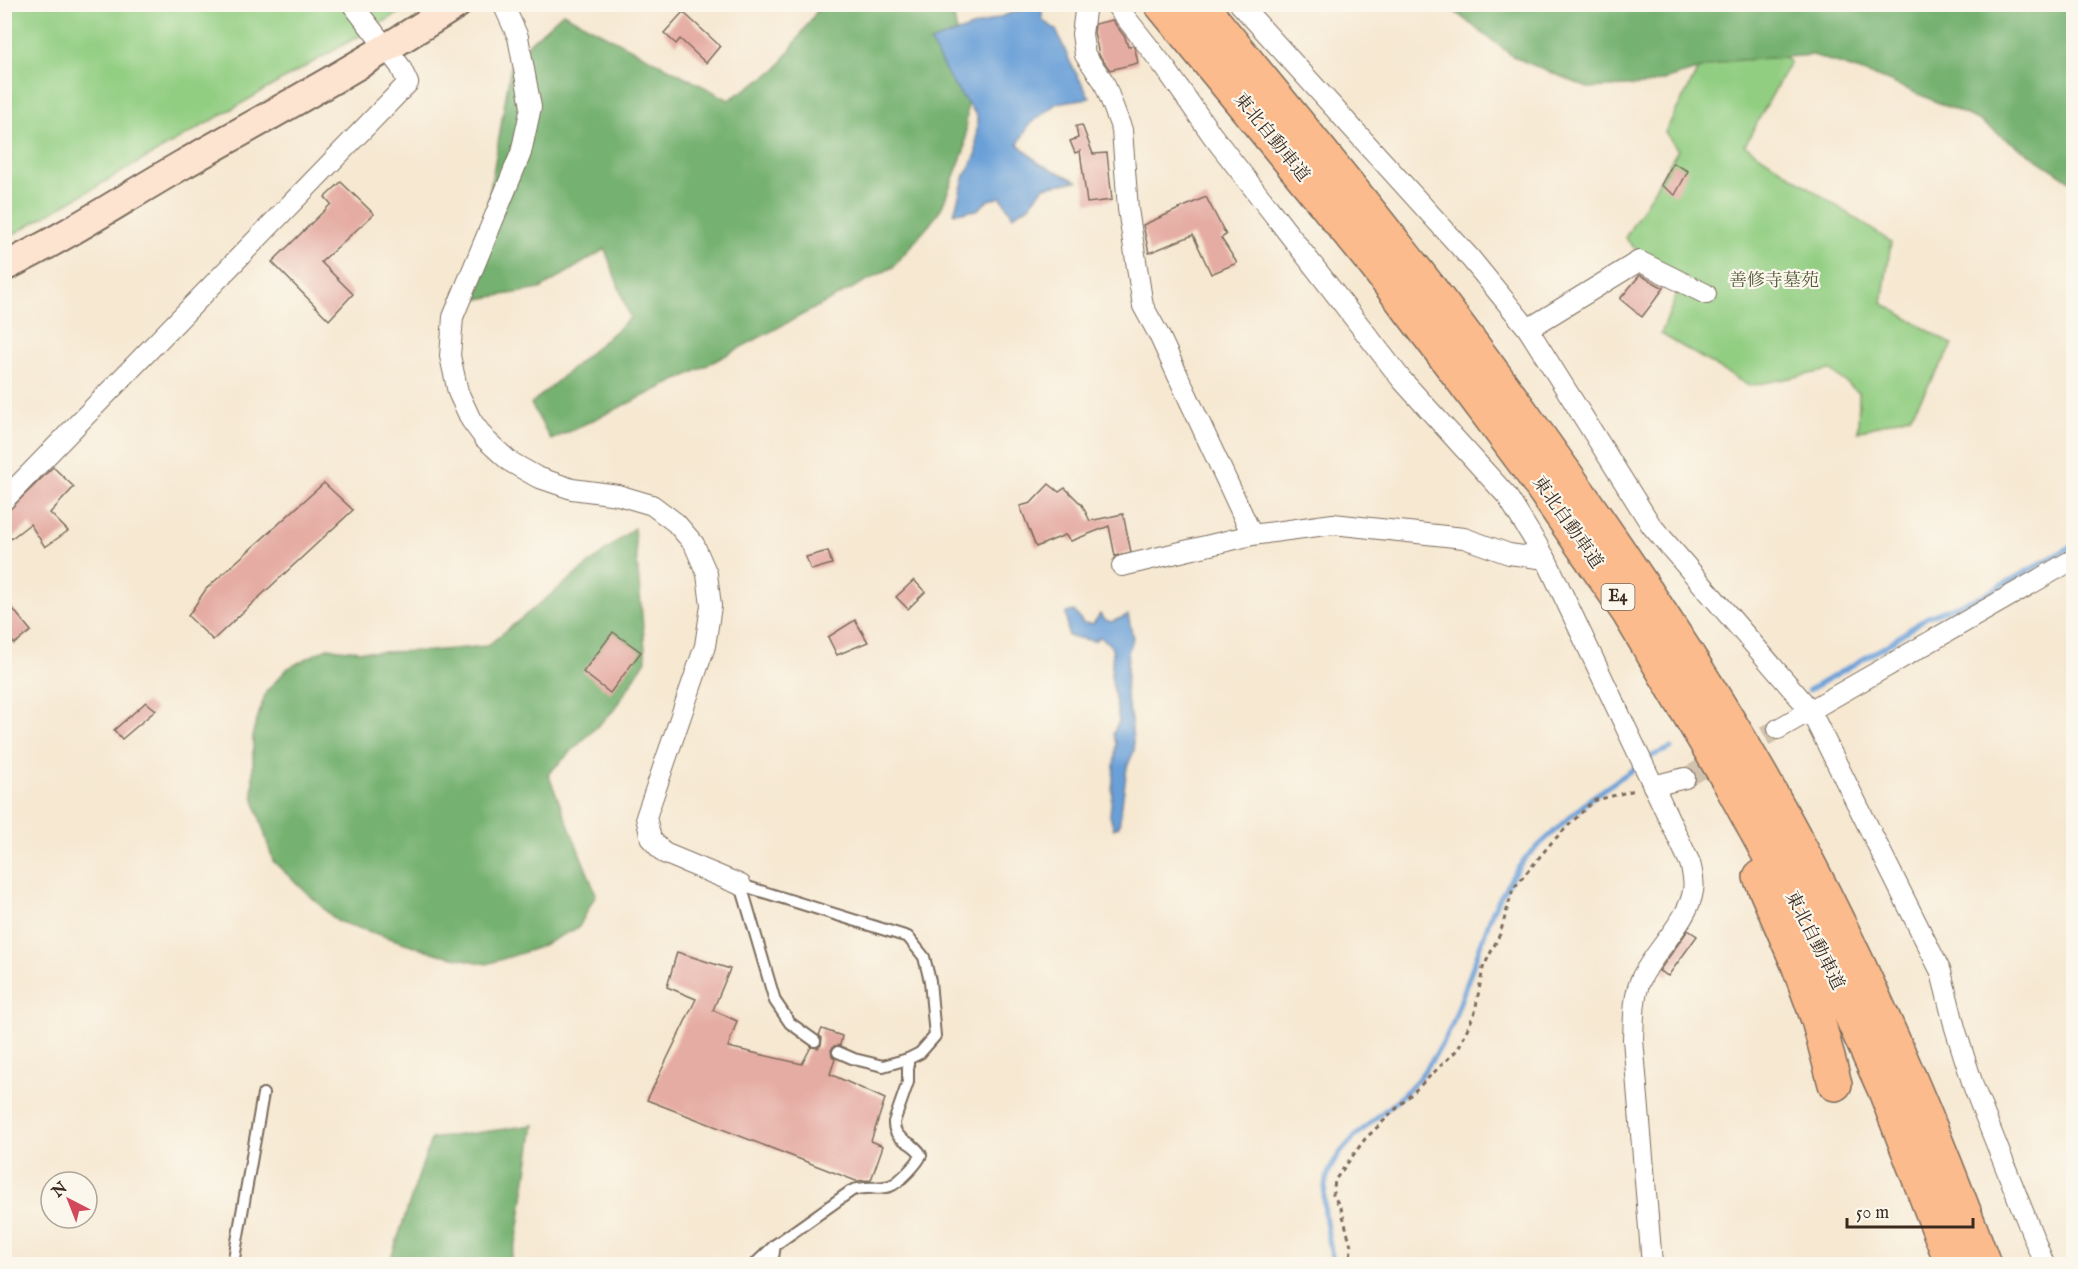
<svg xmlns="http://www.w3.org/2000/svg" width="2078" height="1269" font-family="'IM FELL English','Noto Serif JP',serif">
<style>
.green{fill:#92ce82;stroke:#667c50;stroke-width:1.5}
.forest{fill:#75b170;stroke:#586e47;stroke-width:1.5}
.water{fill:#6ba0d8;stroke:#53657b;stroke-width:1.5}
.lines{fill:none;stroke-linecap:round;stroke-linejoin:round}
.stream{stroke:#6ba0d8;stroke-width:5}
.building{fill:#e5aca3}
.street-tunnel{stroke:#d1c2ad;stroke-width:20;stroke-dasharray:20 10;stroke-linecap:butt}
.lane-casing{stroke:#7c6c5d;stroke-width:14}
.street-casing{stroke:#7c6c5d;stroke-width:22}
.secondary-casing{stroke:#7c6c5d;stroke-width:32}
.highway-casing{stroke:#7c6c5d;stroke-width:36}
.path{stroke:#7c6c5d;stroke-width:3;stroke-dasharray:4.5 4.5;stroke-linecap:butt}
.lane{stroke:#fff;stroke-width:10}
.street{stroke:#fff;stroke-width:20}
.secondary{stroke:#fde4d1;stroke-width:28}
.highway{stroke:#fbbb8c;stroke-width:33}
.labels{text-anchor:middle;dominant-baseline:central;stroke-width:4.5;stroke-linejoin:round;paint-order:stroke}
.shield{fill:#fbf7ec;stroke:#75685c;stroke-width:1.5}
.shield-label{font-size:16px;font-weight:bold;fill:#3b2a1e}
.street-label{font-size:18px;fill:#3b2a1e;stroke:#fbf7ec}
.park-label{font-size:18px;fill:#555b3c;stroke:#fbf7ec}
</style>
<rect width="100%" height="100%" fill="#fbf7ec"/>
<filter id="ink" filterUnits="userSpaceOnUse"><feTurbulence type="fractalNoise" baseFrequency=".0167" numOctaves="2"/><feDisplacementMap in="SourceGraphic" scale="12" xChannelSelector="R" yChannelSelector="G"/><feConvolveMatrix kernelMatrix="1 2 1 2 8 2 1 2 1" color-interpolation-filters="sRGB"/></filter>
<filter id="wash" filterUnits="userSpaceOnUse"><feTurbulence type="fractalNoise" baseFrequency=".008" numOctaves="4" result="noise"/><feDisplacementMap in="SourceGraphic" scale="24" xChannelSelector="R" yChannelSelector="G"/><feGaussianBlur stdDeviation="1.35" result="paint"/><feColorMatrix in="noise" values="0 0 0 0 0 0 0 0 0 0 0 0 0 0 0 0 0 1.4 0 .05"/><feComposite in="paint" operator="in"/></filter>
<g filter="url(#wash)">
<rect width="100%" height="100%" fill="#f6e8d1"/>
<g class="green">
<polygon points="5,5 413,5 5,239"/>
<polygon points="1758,36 1790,62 1745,145 1891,242 1882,303 1953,345 1911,415 1858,432 1859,393 1830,370 1749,386 1661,334 1677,294 1625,238 1678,150 1665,132 1709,49"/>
</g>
<g class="forest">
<polygon points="821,5 942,5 954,17 968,92 965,148 942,207 930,224 893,267 692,373 551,440 531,404 630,318 605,249 540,289 472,300 512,59 563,13 729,100 777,69"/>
<polygon points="1446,5 2073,5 2073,183 1978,120 1886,80 1813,55 1728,61 1646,85 1588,88 1514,57"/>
<polygon points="634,528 646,660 613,711 548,774 596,894 579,927 537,948 487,964 439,954 337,921 273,861 253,796 253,732 266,692 288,668 327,648 374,652 430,651 487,646"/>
<polygon points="534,1125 517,1239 509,1264 389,1264 431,1139"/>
</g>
<g class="water">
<polygon points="1034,5 1042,5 1042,19 1056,30 1071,64 1090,98 1057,103 1029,125 1018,144 1040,164 1077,181 1044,187 1029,206 1013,216 1001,197 989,200 977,210 954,213 965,175 976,155 977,116 952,83 930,42"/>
<polygon points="1074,611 1083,623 1093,624 1100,614 1104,619 1111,622 1128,615 1133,638 1128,653 1126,694 1131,720 1134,751 1127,767 1119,826 1114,829 1110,816 1116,743 1113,734 1119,721 1111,675 1113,651 1109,643 1100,637 1094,641 1068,636 1066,613"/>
</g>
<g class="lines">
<g class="stream">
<polyline points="1809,690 1884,647 1927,617 1984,595 2074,545"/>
<path d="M1333,1264C1330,1240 1319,1201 1327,1177C1338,1140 1392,1110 1417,1080C1431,1063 1443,1045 1452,1025L1493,910L1513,875L1526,857L1591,798L1654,755L1671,748"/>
</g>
</g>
<g id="blocks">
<g class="building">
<polygon points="683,12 720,46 706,63 680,39 676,44 664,33"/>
<polygon points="1112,20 1125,37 1128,47 1133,46 1135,49 1138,63 1110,70 1099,55 1094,32 1095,24"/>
<polygon points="1082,125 1093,154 1107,153 1112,200 1087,203 1080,151 1075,153 1070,141 1078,138 1076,126"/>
<polygon points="1673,163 1688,171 1675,195 1661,185"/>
<polygon points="341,182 374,214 321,262 353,294 329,320 272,262 331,204 325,197"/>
<polygon points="1206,197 1226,235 1221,238 1237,263 1211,274 1193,235 1149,253 1143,225"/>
<polygon points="1640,275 1664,288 1642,317 1620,299"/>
<polygon points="53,467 74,487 50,513 68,531 45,547 30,524 4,544 4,515"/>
<polygon points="324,483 353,510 213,640 188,616 206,589"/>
<polygon points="1049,484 1059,492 1065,488 1082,505 1090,521 1123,514 1131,552 1115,556 1109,526 1071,541 1065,535 1036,547 1020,506 1031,503"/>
<polygon points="828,551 832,564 811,570 806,557"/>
<polygon points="914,580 925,592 908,609 896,597"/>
<polygon points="4,598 31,631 14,644 4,630"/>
<polygon points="855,620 868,642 837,655 828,637"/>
<polygon points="613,632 641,652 610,693 583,672"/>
<polygon points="146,702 156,710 122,739 114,730"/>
<polygon points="1688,930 1697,936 1668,976 1659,971"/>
<polygon points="677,952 730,969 713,1010 737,1021 728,1047 802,1064 811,1047 818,1048 821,1045 822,1038 819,1035 822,1029 842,1036 840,1045 834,1046 831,1050 832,1056 835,1059 830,1074 885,1099 871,1141 883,1146 871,1180 856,1181 647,1100 696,999 667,987"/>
</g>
</g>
</g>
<g filter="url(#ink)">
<use href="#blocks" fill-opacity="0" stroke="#7c6c5d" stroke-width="1.5"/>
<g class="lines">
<polyline class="street-tunnel" points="1685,778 1778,729"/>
<defs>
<g id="lane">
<polyline points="815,1041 790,1023 775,1001 741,885 908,937 924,957 930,981 935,1036 920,1053 908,1059 883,1066 854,1059 838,1052"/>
<polyline points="233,1264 263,1094"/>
<path d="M755,1264L775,1245L851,1191C864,1185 878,1190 890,1186C899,1183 918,1163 921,1155C914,1140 893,1142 894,1122L908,1082V1059"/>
<polyline points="772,1264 775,1245"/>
</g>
<g id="street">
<polyline points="503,4 518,37 531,107 521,153 453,317 450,356 458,392 471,420 485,439 509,461 537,477 572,489 618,495 652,505 676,523 694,544 707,574 711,606 705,646 646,817 651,839 664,853 741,885"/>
<polyline points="1086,4 1082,34 1085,55 1104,82 1122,130 1128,209 1143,306 1159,335 1252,535"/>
<path d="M1115,4L1166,69L1212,135L1402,380L1507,496L1546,559L1690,863C1692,872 1695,881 1693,891C1689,920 1653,952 1641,979C1633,997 1634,1020 1633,1039L1652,1264"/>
<polyline points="1240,4 1471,259 1528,329 1651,525 1810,710 1941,972 1955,1028 1974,1088 2044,1264"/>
<polyline points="1528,329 1639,261 1706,294"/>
<polyline points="4,500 408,83 400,66 352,4"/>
<polyline points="1122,566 1252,535 1333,524 1464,538 1509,554 1546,559"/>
<polyline points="1778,729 2074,559"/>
<polyline points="1653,786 1685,778"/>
</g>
<path id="secondary" d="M4,267C66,237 123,199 182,165C274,113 367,62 457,4"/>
<g id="highway">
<polyline points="1161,4 1376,266 1440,350 1532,473 1628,612 1727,778 1825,958 1885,1091 1952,1264"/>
<path d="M1200,4C1267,86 1334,166 1399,249C1443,304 1484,360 1525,417C1608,532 1689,650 1760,774C1849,931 1921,1095 1984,1264"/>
<polyline points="1760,877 1797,962 1818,1020 1835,1084"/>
</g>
</defs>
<use href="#lane" class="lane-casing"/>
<use href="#street" class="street-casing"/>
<use href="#secondary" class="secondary-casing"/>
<use href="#highway" class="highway-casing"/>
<polyline class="path" points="1350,1264 1351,1246 1341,1208 1333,1195 1335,1180 1365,1139 1458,1049 1475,1012 1483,968 1500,934 1513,889 1552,842 1593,801 1635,790"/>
<use href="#lane" class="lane"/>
<use href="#street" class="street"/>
<use href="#secondary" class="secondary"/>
<use href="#highway" class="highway"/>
</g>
</g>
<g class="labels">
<rect class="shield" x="1601.5" y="584" width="33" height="26" rx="4.5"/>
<g class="shield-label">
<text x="1618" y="597">E4</text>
</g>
<g class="street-label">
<text transform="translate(1271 138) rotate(51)">東北自動車道</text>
<text transform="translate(1567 523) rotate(55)">東北自動車道</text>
<text transform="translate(1814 941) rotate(63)">東北自動車道</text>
</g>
<g class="park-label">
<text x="1774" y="281">善修寺墓苑</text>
</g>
</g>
<rect width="2078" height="1269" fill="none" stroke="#fbf7ec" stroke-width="24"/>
<g transform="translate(69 1200) rotate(318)"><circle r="28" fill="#fbf7ec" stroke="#aea59a" stroke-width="1.5"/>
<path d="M0-4.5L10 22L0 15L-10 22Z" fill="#d1495b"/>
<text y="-9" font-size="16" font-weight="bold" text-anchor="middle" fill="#3b2a1e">N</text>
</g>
<path d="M1847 1218v9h126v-9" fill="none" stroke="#3b2a1e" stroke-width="3"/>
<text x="1856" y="1218" font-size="18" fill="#3b2a1e" stroke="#fbf7ec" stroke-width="4.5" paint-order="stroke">50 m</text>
</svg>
